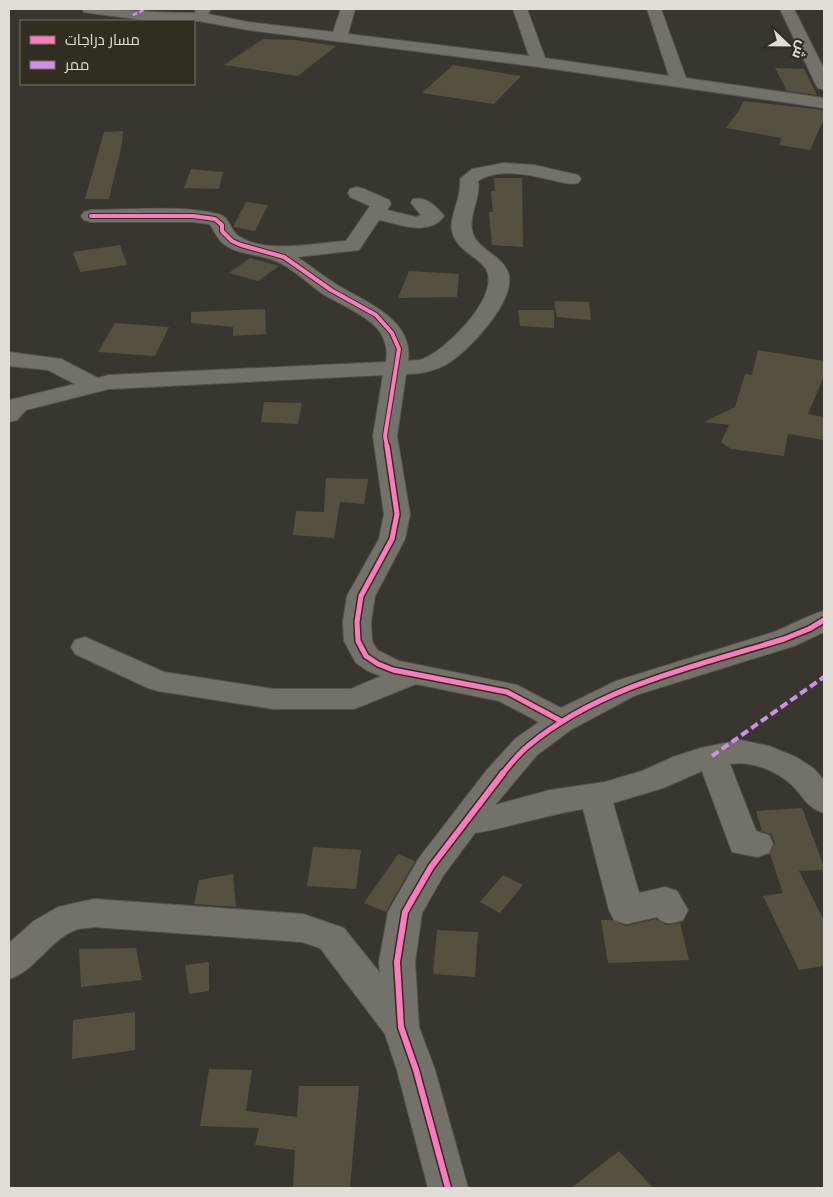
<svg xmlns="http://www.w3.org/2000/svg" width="833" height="1197" font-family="Arial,Cairo,sans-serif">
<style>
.building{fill:#565040}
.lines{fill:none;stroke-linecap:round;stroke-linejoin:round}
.minor-casing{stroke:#56534d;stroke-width:2}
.minor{fill:#74716b;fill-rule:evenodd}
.quiet-far1{stroke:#ce8fe9;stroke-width:2.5;stroke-dasharray:4.5 2.5;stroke-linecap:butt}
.quiet{stroke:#ce8fe9;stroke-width:4;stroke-dasharray:8 4;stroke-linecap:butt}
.cycleway-far2-casing{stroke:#322d21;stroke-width:6}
.cycleway-far1-casing{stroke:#322d21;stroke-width:8}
.cycleway-casing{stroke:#322d21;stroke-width:9}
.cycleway-far2{stroke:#fd7abc;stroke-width:4}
.cycleway-far1{stroke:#fd7abc;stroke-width:5}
.cycleway{stroke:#fd7abc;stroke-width:6}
</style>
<rect width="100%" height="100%" fill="#38362f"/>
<g class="building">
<polygon points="263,39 295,40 336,46 298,76 224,65"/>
<polygon points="453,65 521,76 494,104 422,93"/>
<polygon points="775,68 804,69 817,95 787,91"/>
<polygon points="744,101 824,110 824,119 810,150 779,145 782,138 726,128 738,112"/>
<polygon points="123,131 122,144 109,199 85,199 104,132"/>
<polygon points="191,169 223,172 219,189 184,188"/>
<polygon points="494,178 522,178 523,247 492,245 489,212 493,212 491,191 495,191"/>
<polygon points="246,202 268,205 255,231 233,227"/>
<polygon points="120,245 127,265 80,272 73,252"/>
<polygon points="250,258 279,266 258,281 229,273"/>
<polygon points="409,271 459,274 457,297 398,298"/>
<polygon points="554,301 589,302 591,320 557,317"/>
<polygon points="265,309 266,334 233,336 233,327 191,323 191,312"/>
<polygon points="518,310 554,310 554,328 520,326"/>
<polygon points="115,323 169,327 155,356 98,352"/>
<polygon points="758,350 824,361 824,376 808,414 824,417 824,440 788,434 784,456 731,449 721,442 729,425 704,422 735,407 745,374 752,375"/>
<polygon points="264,402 302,403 298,424 261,422"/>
<polygon points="326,478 368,479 364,504 340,502 334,538 293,535 296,511 324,512"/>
<polygon points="802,808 824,867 824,870 799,871 824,921 824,966 799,970 763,896 783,893 770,854 775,843 771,834 762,831 756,811"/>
<polygon points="313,847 361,850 356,889 307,886"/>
<polygon points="398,854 415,861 386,912 364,903"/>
<polygon points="233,874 236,907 194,904 199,880"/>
<polygon points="503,875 523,885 500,913 480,902"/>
<polygon points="656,919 666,925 680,923 689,960 608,963 601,920 612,920 626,926"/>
<polygon points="437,930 478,932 475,977 433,974"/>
<polygon points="136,948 142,980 81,987 79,949"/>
<polygon points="209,962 209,991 189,994 185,965"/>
<polygon points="135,1012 135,1050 72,1059 73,1020"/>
<polygon points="209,1069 252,1070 246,1111 297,1117 299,1086 359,1086 350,1187 293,1188 295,1150 255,1145 259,1128 200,1126"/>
<polygon points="619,1151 653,1188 571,1188"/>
</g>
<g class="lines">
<defs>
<g id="minor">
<path d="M82,9C120,9 157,13 194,13L197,9H211L208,14L248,22L333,32L341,9H355L348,34L529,56L513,9H527L545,58L669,76L647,9H661L686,78L824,98V108L539,67L248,30L199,21H152L89,13L84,12Z"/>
<polygon points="780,9 794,9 824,69 824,90 818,88 816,85"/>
<path d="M504,163L534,165L578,175L581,179L578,183C569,185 561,182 552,180C530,175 498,167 478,181C481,198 469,213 472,230C475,249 501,254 508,272C518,299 468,352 447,364C434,371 421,374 406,374L397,436L410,514L405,539L375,596L371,622L372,641L377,650L399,661L517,685L561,708L616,681L774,632C790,626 808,615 824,611V632L794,646L636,695L572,729L537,755L495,805L550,790L605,782L642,771L673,757L701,748L740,740L769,746L796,757L813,768L824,780V813C807,808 804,797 792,785C777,771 751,760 730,764L756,831L769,835L773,844L769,853L757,857L732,852L702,771L663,788L613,803L639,893L665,887L677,891L688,910L683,920C674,923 664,926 657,917L626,924L614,920L609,910L583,809C546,815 511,827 475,833L443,876L422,913L415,962L419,1027L435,1070L468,1188H428L397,1070L385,1034L320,948L302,942L94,927C89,928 83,928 78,929C50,938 37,970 9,979V943L34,921L58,907L94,899L303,914L344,928L380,973L379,962L388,912L419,858L486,771L515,739L539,722L499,701L416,684L354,709H274L158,691L148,688L75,654L71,647L75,640L85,637L164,672L274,689H351L381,676L368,671L356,663L344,641L343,622L347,596L379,539L384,514L373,436L383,375L109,389L26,410L17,420L9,422L10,400L75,384L48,370L9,366V352L61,359L98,378L109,375L386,362C393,322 350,311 323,294C308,284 293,268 276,261C260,254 239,255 225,245C216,239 214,228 209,224L193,222H91L84,220L81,216L84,212L91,210C130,210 180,205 218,214C231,217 229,231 240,237C268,254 314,243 346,241L370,206L350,197L348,193L350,189L357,187L364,189L389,200L391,204L387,210L416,217L421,215L411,203L413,199C426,196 436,206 444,216C429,237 399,224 379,220L359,250L297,257C311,266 324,277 339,286C367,303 414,320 408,361C413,360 418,361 423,359C447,349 494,302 488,274C484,258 457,253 452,231C449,215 462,199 460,179L472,169Z"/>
</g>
</defs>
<use href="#minor" class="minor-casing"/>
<use href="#minor" class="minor"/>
<polyline class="quiet-far1" points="133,15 146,9"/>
<polyline class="quiet" points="712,756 824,677"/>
<defs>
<polyline id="cycleway-far2" points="91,216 193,216 215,219 222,225 222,231 232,241 241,245 284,257 331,290 376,315 392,333 399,349 385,436 387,447"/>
<g id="cycleway-far1">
<polyline points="387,446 397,514 392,539 361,596 357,622 358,641 366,656 378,664 393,670 507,692 561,721"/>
<path d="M502,774C510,765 518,754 528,746C600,686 696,666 784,639L809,629L824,620"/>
</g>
<polyline id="cycleway" points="448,1188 416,1070 401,1027 397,962 405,912 431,867 503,773"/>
</defs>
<use href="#cycleway-far2" class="cycleway-far2-casing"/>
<use href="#cycleway-far1" class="cycleway-far1-casing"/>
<use href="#cycleway" class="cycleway-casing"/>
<use href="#cycleway-far2" class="cycleway-far2"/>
<use href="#cycleway-far1" class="cycleway-far1"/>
<use href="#cycleway" class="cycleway"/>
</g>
<rect width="833" height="1197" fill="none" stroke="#e1ddd6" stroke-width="20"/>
<rect x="20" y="20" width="175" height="65" fill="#322d21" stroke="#787369"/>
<rect x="30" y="36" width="25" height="8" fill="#fd7abc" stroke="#787369"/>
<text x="65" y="45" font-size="15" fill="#e1ddd6">مسار دراجات</text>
<rect x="30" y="61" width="25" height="8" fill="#ce8fe9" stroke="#787369"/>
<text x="65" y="70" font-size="15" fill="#e1ddd6">ممر</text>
<g transform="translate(788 45) rotate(112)" stroke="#322d21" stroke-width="4" paint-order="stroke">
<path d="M0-4L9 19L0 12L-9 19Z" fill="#e1ddd6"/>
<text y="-8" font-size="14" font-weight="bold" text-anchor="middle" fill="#e1ddd6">ش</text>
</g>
</svg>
